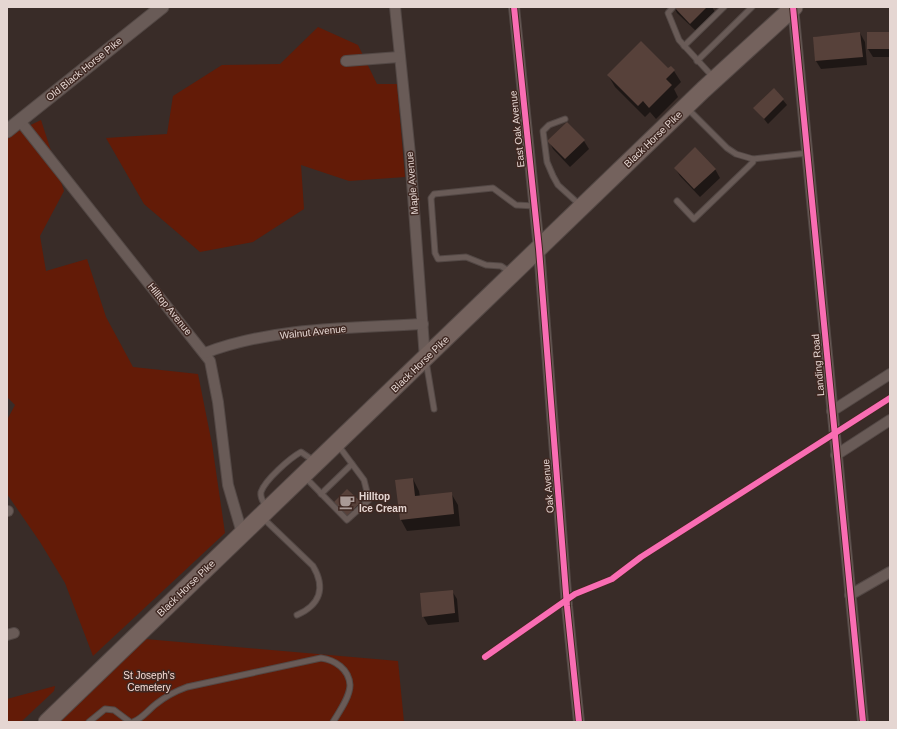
<svg xmlns="http://www.w3.org/2000/svg" width="897" height="729" font-family="Helvetica,sans-serif">
<style>
.green{fill:#631b07}
.shadow{fill:#0007}
.building{fill:#57413a}
.lines{fill:none;stroke-linecap:round;stroke-linejoin:round}
.service-casing{stroke:#534845;stroke-width:7}
.minor-casing{stroke:#534845;stroke-width:12}
.tertiary-casing{stroke:#534845;stroke-width:15}
.primary-casing{stroke:#534845;stroke-width:19}
.service{stroke:#695b57;stroke-width:5}
.minor{stroke:#695b57;stroke-width:10}
.tertiary{stroke:#695b57;stroke-width:13}
.primary{stroke:#74625d;stroke-width:17}
.cycleway-casing{stroke:#3f2822;stroke-width:8}
.cycleway{stroke:#f96db3;stroke-width:6}
.labels{text-anchor:middle;dominant-baseline:central;stroke-width:3;stroke-linejoin:round;paint-order:stroke}
.street-label{font-size:10px;fill:#e5d6d2;stroke:#3f2822}
.poi-label{font-size:10px;font-weight:bold;fill:#e5d6d2;stroke:#3f2822;text-anchor:start}
.park-label{font-size:10px;fill:#f9ddd6;stroke:#3f2822}
</style>
<rect width="100%" height="100%" fill="#392c28"/>
<g class="green">
<polygon points="318,27 358,45 377,84 397,84 405,177 349,181 301,165 304,209 253,242 200,252 144,204 106,138 167,134 173,96 222,65 280,64"/>
<polygon points="41,120 64,191 40,236 46,271 87,259 106,317 133,367 198,374 212,444 225,533 93,656 65,583 40,542 7,494 7,420 15,405 7,397 7,139 14,133"/>
<polygon points="134,638 398,661 404,722 47,722"/>
<polygon points="55,686 54,691 21,722 7,722 7,699"/>
</g>
<g class="shadow">
<polygon points="674,7 712,7 715,12 696,31 677,13"/>
<polygon points="860,33 865,42 867,65 821,69 816,61 814,37"/>
<polygon points="890,33 890,57 873,57 868,49"/>
<polygon points="668,70 674,71 681,82 674,89 678,97 656,119 650,112 645,117 615,87 608,75"/>
<polygon points="774,89 787,105 768,124 755,108"/>
<polygon points="549,141 584,141 589,149 570,167 553,149"/>
<polygon points="675,168 715,169 720,178 700,197 680,176"/>
<polygon points="413,479 419,491 420,497 451,493 458,505 460,526 407,531 401,520"/>
<polygon points="335,502 360,503 363,508 351,520"/>
<polygon points="452,591 457,599 459,622 428,625 423,616"/>
</g>
<g class="building">
<polygon points="674,7 707,7 690,24"/>
<polygon points="860,32 863,57 815,61 813,37"/>
<rect x="867" y="32" width="23" height="17"/>
<polygon points="641,41 668,68 671,66 675,70 666,79 672,85 649,108 643,101 638,106 607,75"/>
<polygon points="774,88 784,99 764,119 753,108"/>
<polygon points="567,122 585,140 565,159 547,141"/>
<polygon points="695,147 716,169 694,189 674,168"/>
<polygon points="413,478 415,496 452,492 454,514 400,520 395,480"/>
<polygon points="347,489 361,502 347,516 334,502"/>
<polygon points="453,590 455,613 422,617 420,593"/>
</g>
<g class="lines">
<defs>
<g id="service">
<polyline points="673,7 668,13 679,40 713,77"/>
<polyline points="684,46 724,7"/>
<polyline points="697,61 752,7"/>
<polyline points="688,109 727,148 736,154 753,159"/>
<polyline points="565,119 549,125 543,131 547,162 553,176 558,185 580,205"/>
<polyline points="677,201 694,219 748,167 753,162 753,159 808,153"/>
<polyline points="510,272 501,266 486,265 466,257 438,259 435,253 431,198 434,194 493,188 516,205 535,206"/>
<polyline points="426,361 434,409"/>
<polyline points="305,477 347,520 369,500 364,480 338,445"/>
<polyline points="321,494 352,464"/>
<path d="M266,506C263,502 260,497 261,492C265,480 290,458 301,452L314,461"/>
<path d="M263,518L313,566C326,588 320,605 297,615"/>
<polyline points="89,722 105,709 114,710 130,722"/>
<path d="M133,722C143,718 148,710 156,704C166,696 176,691 187,687L321,658C335,660 349,669 350,685C350,697 339,712 333,722"/>
</g>
<g id="minor">
<polyline points="395,7 410,154 425,359"/>
<polyline points="514,7 539,249 567,606 579,722"/>
<polyline points="793,7 863,722"/>
<polyline points="346,61 399,57"/>
<polyline points="20,121 210,361 218,402 228,485 242,533"/>
<path d="M205,353C273,327 351,328 423,324"/>
<polyline points="832,411 890,374"/>
<polyline points="836,455 890,420"/>
<polyline points="7,511 8,511"/>
<polyline points="850,595 890,572"/>
<polyline points="7,635 14,633"/>
</g>
<polyline id="tertiary" points="7,131 162,7"/>
<polyline id="primary" points="47,722 703,90 794,7"/>
</defs>
<use href="#service" class="service-casing"/>
<use href="#minor" class="minor-casing"/>
<use href="#tertiary" class="tertiary-casing"/>
<use href="#primary" class="primary-casing"/>
<use href="#service" class="service"/>
<use href="#minor" class="minor"/>
<use href="#tertiary" class="tertiary"/>
<use href="#primary" class="primary"/>
<defs>
<g id="cycleway">
<polyline points="514,7 539,249 567,606 579,722"/>
<polyline points="793,7 863,722"/>
<polyline points="485,657 575,594 612,579 641,557 890,398"/>
</g>
</defs>
<use href="#cycleway" class="cycleway-casing"/>
<use href="#cycleway" class="cycleway"/>
</g>
<defs>
<symbol id="cafe-bare" viewBox="-9 -9 18 18"><path d="M-5.5-4.5H6V0H3Q3 3.5 0 3.5H-2.5Q-5.5 3.5-5.5 0ZM3-3.2v2h1.7v-2ZM-6 4.5H4V6H-6Z" fill="#a99a96" stroke="#3f2822" stroke-width="2.5" paint-order="stroke"/></symbol>
</defs>
<g fill-rule="evenodd">
<use href="#cafe-bare" x="336" y="491" width="22" height="22"/>
</g>
<g class="labels">
<g class="street-label">
<text transform="translate(84 69) rotate(-39)">Old Black Horse Pike</text>
<text transform="translate(517 129) rotate(-96)">East Oak Avenue</text>
<text transform="translate(653 139) rotate(-44)">Black Horse Pike</text>
<text transform="translate(412 183) rotate(-95)">Maple Avenue</text>
<text transform="translate(170 309) rotate(51)">Hilltop Avenue</text>
<text transform="translate(313 332) rotate(-6)">Walnut Avenue</text>
<text transform="translate(420 364) rotate(-44)">Black Horse Pike</text>
<text transform="translate(818 365) rotate(-95)">Landing Road</text>
<text transform="translate(548 486) rotate(-95)">Oak Avenue</text>
<text transform="translate(186 588) rotate(-44)">Black Horse Pike</text>
</g>
<g class="poi-label">
<text x="359" y="496">Hilltop<tspan x="359" dy="12">Ice Cream</tspan></text>
</g>
<g class="park-label">
<text x="149" y="675">St Joseph's<tspan x="149" dy="12">Cemetery</tspan></text>
</g>
</g>
<rect width="897" height="729" fill="none" stroke="#e5d6d2" stroke-width="16"/>
</svg>
